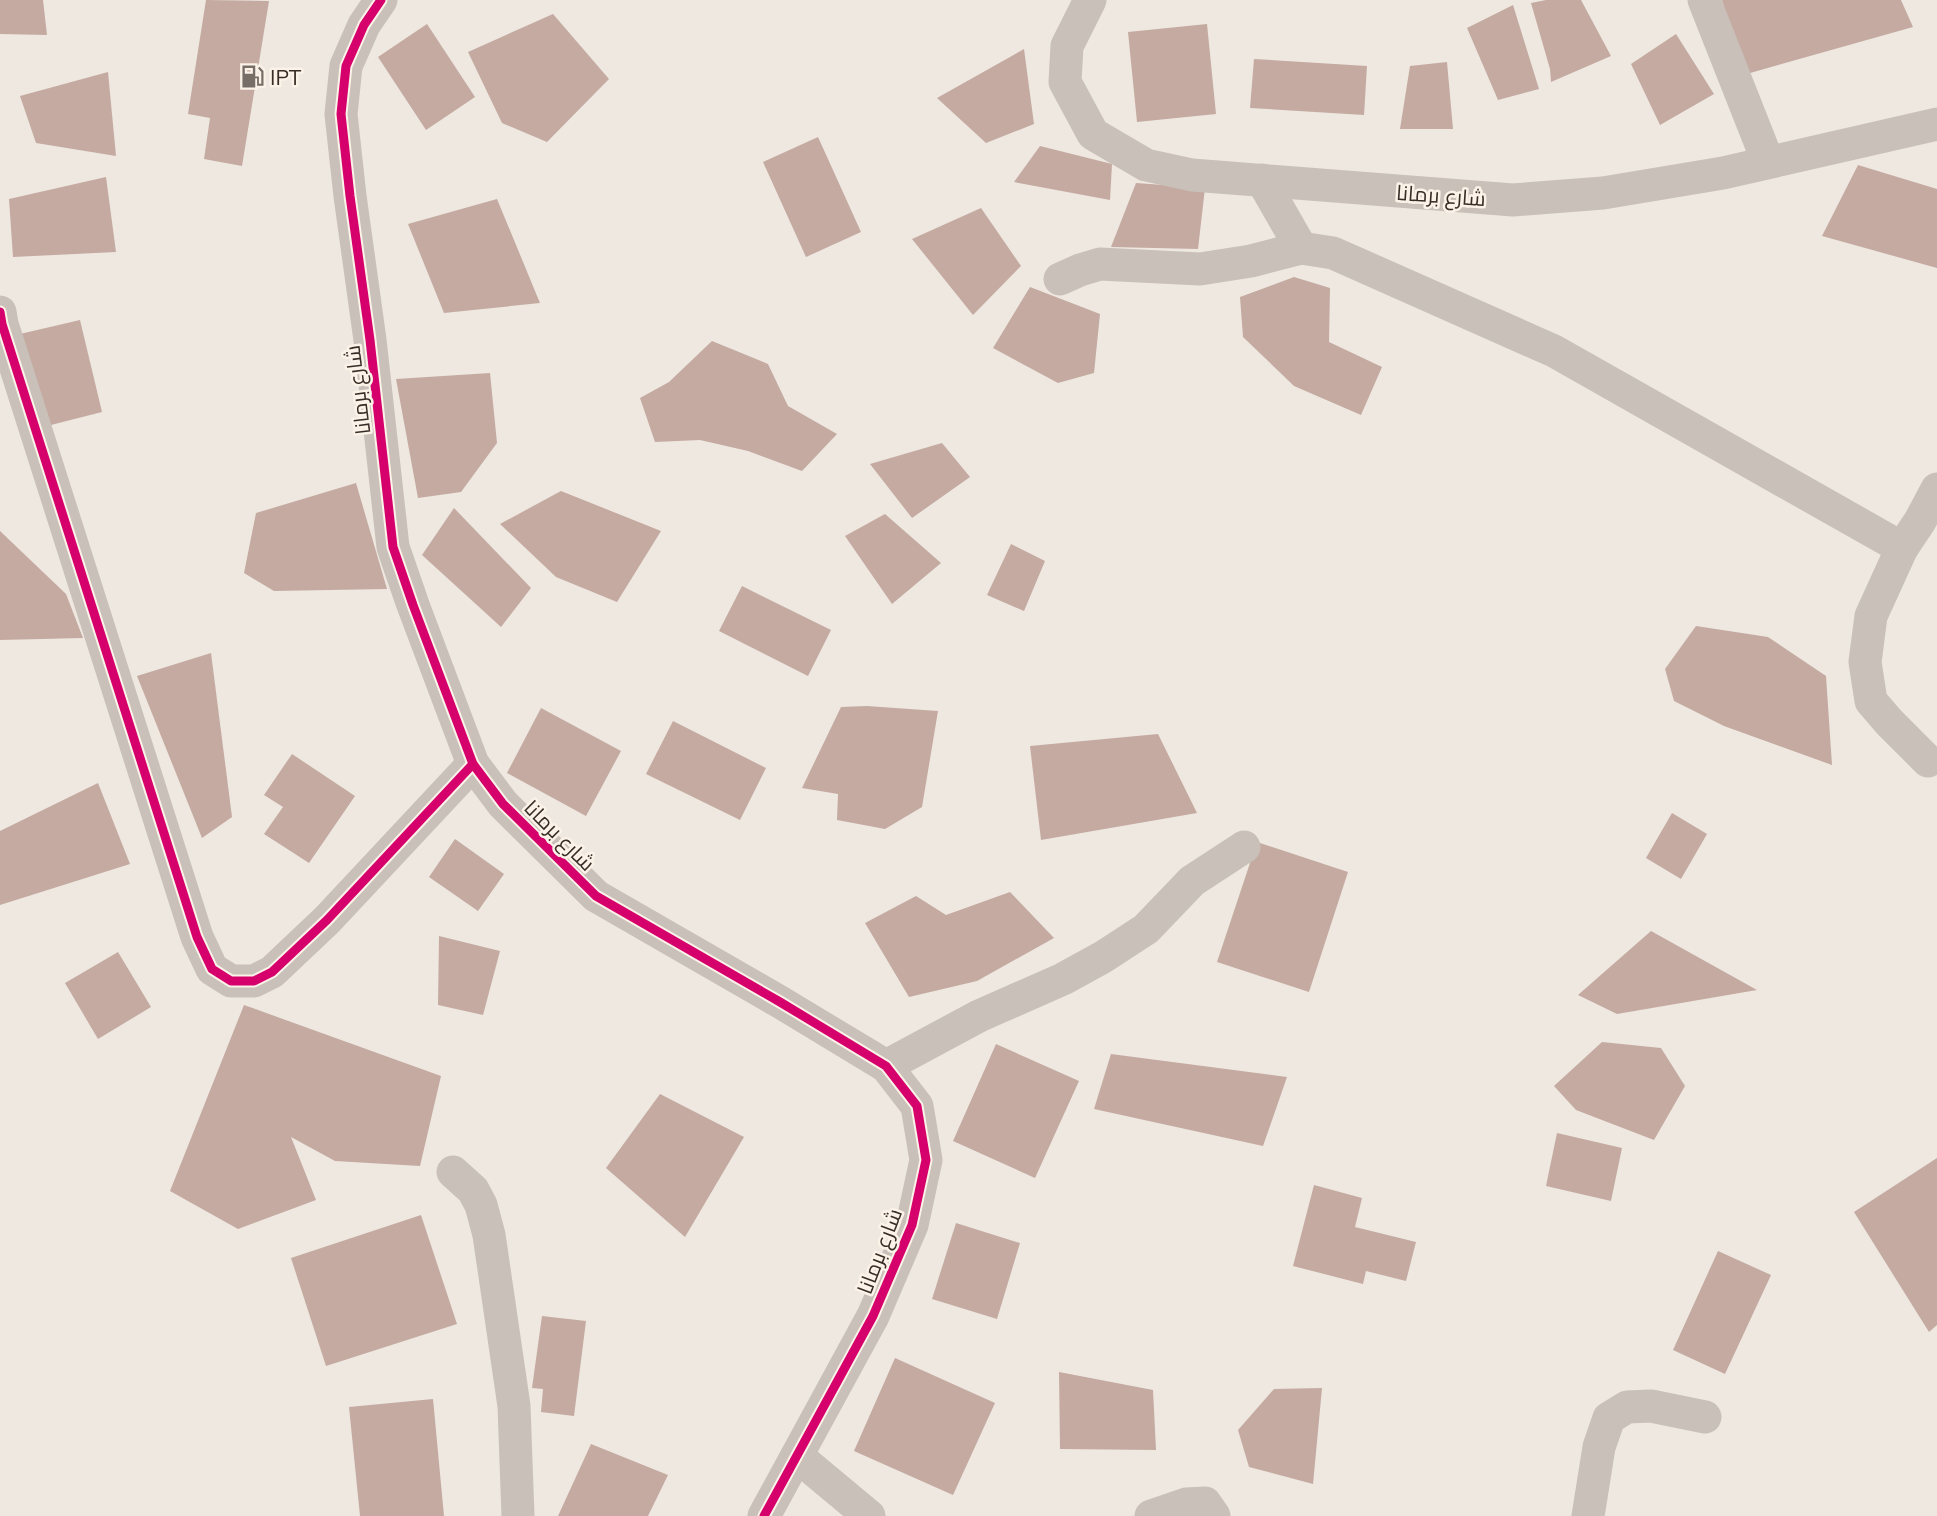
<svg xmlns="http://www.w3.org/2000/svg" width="1937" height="1516" font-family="Mulish,Cairo,sans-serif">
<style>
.building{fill:#c4aaa1}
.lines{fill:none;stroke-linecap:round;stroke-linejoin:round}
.minor{stroke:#c8c0b9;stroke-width:33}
.tertiary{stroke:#c8c0b9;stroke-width:33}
.cycleway-casing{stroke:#fbf2e8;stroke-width:13}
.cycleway{stroke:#d6006c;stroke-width:9}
.labels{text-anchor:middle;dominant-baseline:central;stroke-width:5;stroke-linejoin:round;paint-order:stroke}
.poi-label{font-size:21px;fill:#392d27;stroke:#fbf2e8;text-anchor:start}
.street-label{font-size:21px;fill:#392d27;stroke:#fbf2e8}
</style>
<rect width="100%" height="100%" fill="#eee8e1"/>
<g class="building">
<polygon points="0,0 43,0 47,35 0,34"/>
<polygon points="206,0 269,1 242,166 204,159 210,118 188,114"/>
<polygon points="1546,0 1581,0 1611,56 1551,82 1550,69 1531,3"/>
<polygon points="1722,0 1901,0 1913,27 1743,75"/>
<polygon points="1513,5 1539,89 1498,100 1467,28"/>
<polygon points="553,14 609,79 547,142 502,123 468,52"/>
<polygon points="427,24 475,97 426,130 378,57"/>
<polygon points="1207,24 1216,114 1137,122 1128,32"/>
<polygon points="1676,34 1714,94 1660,125 1631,64"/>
<polygon points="1024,49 1034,124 986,143 937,98"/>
<polygon points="1254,59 1367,66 1364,115 1250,108"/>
<polygon points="1447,62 1453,129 1400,129 1410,66"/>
<polygon points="108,72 116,156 36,143 20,96"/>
<polygon points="818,137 861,232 806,257 763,162"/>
<polygon points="1040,146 1112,164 1110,200 1014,182"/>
<polygon points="1858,165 1937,189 1937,268 1822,236"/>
<polygon points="106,177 116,252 13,257 9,199"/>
<polygon points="1136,183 1205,188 1198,249 1111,247"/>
<polygon points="497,199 540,303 444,313 408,224"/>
<polygon points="981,208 1021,266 973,315 912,239"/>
<polygon points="1294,277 1330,288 1329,342 1382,367 1361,415 1294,386 1243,337 1240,297"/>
<polygon points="1030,287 1100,314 1094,373 1058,383 993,348"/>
<polygon points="80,320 102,412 43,427 20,334"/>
<polygon points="712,341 768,364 788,406 837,434 802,471 748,451 700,440 655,442 640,398 669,382"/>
<polygon points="490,373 497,443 461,492 418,498 396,379"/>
<polygon points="942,443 970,477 912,518 870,464"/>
<polygon points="356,483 387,589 274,591 244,573 256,513"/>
<polygon points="561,491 661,531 617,602 556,577 500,524"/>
<polygon points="454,508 531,588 501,627 422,555"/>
<polygon points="885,514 941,563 892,604 845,536"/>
<polygon points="0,531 66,594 83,638 0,640"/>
<polygon points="1011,544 1045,561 1024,611 987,595"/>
<polygon points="742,586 831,630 808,676 719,631"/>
<polygon points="1696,626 1768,637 1826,676 1832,765 1724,726 1674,701 1665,669"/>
<polygon points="211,653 232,817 202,838 137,676"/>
<polygon points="867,706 938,711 922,807 885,829 837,820 838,794 802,788 841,707"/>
<polygon points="541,708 621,751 586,816 507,773"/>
<polygon points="673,721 766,768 740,820 646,774"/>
<polygon points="1158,734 1197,813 1041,840 1030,746"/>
<polygon points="292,754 355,796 309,863 264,834 283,807 264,795"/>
<polygon points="98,783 130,864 0,905 0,831"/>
<polygon points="1672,813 1707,834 1681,879 1646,858"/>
<polygon points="455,839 504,874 478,911 429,877"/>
<polygon points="1257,842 1348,872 1309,992 1217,962"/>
<polygon points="1010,892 1054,938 977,981 909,997 865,923 916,896 946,915"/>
<polygon points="1651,931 1757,990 1617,1014 1578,995"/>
<polygon points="439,936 500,951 483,1015 438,1005"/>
<polygon points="118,952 151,1007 98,1039 65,983"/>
<polygon points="244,1005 441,1076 420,1166 335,1161 291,1137 316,1200 238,1229 170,1191"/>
<polygon points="1602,1042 1661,1048 1685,1086 1654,1140 1576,1110 1554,1086"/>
<polygon points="996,1044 1079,1081 1035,1178 953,1141"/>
<polygon points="1111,1054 1287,1077 1263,1146 1094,1109"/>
<polygon points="660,1094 744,1137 685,1237 606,1168"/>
<polygon points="1557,1133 1622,1148 1611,1201 1546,1186"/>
<polygon points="1937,1158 1937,1325 1929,1332 1854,1212"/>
<polygon points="1314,1185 1362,1198 1355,1227 1416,1242 1406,1281 1366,1271 1363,1284 1293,1266"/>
<polygon points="421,1215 457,1324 326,1366 291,1258"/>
<polygon points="956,1223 1020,1243 997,1319 932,1299"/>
<polygon points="1718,1251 1771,1275 1725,1374 1673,1350"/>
<polygon points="542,1316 586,1321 574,1416 541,1412 543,1389 532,1388"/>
<polygon points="895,1358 995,1403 953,1495 854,1451"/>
<polygon points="1059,1372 1153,1390 1156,1450 1060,1449"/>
<polygon points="1322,1388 1313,1484 1249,1467 1238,1430 1274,1389"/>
<polygon points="433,1399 444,1516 360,1516 349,1407"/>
<polygon points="591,1444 668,1475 648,1516 558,1516"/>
</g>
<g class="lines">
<g class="minor">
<polyline points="1704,0 1768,162"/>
<polyline points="1262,180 1301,248"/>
<polyline points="1060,279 1080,270 1100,264 1200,269 1251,261 1301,248 1333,253 1554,351 1902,548"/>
<polyline points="0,312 2,324 197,937 212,969 231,981 254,981 272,972 327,920 473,764"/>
<polyline points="1928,761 1889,722 1871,701 1865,662 1871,616 1902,548 1920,521 1937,489"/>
<polyline points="886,1066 979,1016 1063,979 1103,957 1146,929 1192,881 1244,847"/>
<polyline points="453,1172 473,1190 481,1205 489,1235 514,1406 518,1516"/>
<polyline points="797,1456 869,1516"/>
<polyline points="1151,1516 1186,1504 1205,1503 1214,1516"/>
<polyline points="1588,1516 1599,1447 1609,1418 1627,1407 1651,1406 1705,1417"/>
</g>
<g class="tertiary">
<polyline points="381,0 364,25 346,66 341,114 350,196 370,340 393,547 413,605 473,764 503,804 596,896 780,1002 886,1066 917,1106 926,1160 912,1225 873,1316 764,1516"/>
<polyline points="1090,0 1067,46 1065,82 1093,134 1146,165 1192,175 1513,200 1603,193 1723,173 1937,124"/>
</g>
<defs>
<g id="cycleway">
<polyline points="381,0 364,25 346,66 341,114 350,196 370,340 393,547 413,605 473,764 503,804 596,896 780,1002 886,1066 917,1106 926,1160 912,1225 873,1316 764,1516"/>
<polyline points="0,312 2,324 197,937 212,969 231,981 254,981 272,972 327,920 473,764"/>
</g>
</defs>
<use href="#cycleway" class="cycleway-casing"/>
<use href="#cycleway" class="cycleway"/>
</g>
<defs>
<symbol id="fuel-bare" viewBox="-9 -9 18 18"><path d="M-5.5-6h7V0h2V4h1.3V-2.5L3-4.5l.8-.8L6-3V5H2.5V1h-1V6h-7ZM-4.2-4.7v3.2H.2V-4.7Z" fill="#786e68" stroke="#fbf2e8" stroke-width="2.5" paint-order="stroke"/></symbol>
</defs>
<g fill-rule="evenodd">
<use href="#fuel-bare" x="236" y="60" width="33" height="33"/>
</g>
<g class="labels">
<g class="poi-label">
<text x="270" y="77">IPT</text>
</g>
<g class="street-label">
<text transform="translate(1441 195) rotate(4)">شارع برمانا</text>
<text transform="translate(357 390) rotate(-97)">شارع برمانا</text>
<text transform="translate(560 835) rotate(45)">شارع برمانا</text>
<text transform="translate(879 1251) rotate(-69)">شارع برمانا</text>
</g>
</g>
</svg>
